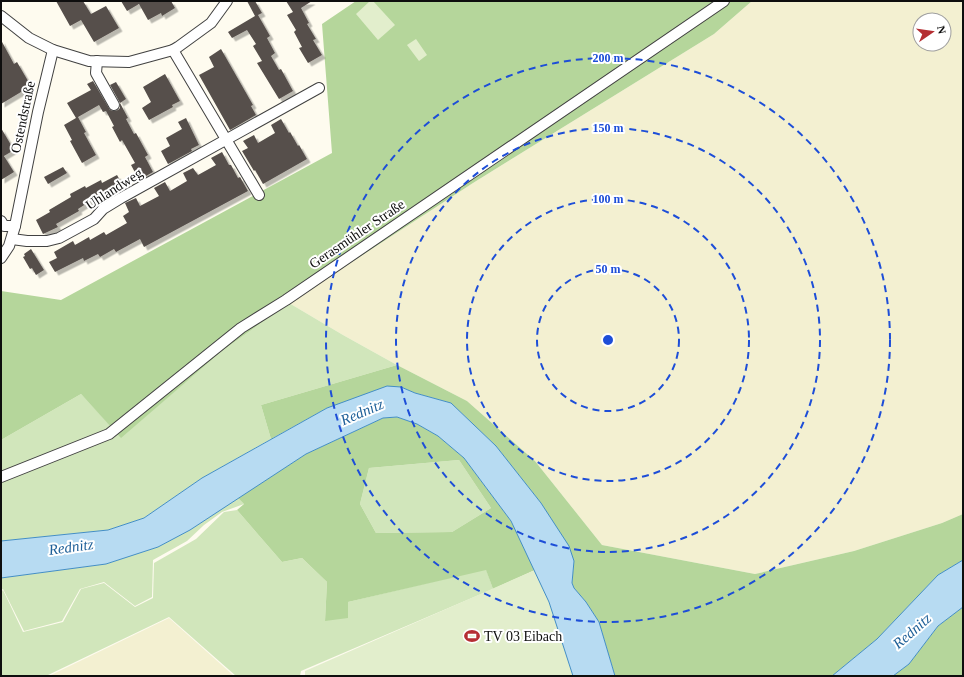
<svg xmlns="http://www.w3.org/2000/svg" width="964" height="677" font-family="'Times New Roman',serif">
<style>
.farmland{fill:#f3f0d1;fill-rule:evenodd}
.green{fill:#d1e6bb}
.forest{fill:#b5d69b;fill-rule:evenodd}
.pitch{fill:#e2eecc}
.water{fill:#b7dbf2;stroke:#438ec5}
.building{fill:#564f4b;filter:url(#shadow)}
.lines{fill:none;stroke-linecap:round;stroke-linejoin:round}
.minor-casing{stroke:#414141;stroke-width:12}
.minor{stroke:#fff;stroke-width:10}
.ring{fill:none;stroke:#1d4ed8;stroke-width:2;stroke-dasharray:7 5}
.labels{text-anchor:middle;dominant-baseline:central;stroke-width:4;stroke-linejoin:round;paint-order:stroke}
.street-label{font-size:14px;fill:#0e0e0e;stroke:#fff}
.poi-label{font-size:14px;fill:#0e0e0e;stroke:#fff;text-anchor:start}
.water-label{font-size:15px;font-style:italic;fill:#1f6098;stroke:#fff}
.centre{fill:#1d4ed8;stroke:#fff;stroke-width:2}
.ring-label{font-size:12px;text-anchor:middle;font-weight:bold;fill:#1d4ed8;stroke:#fff;stroke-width:4;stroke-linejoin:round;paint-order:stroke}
</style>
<defs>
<filter id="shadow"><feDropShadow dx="3.5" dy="3.5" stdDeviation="0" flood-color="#0004"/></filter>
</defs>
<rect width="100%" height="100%" fill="#fefbef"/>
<g class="farmland">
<path d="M752,1H963V514L942,523L854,551L755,574L602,545L535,461L467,401L397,365L343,335L289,303L473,183L714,34ZM920,20H944V44H920Z"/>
<polygon points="169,618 234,676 49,676"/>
</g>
<g class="green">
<polygon points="289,303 343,335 397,365 261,405 271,439 202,478 144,518 108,530 1,541 1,440 81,394 121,437 222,351"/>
<polygon points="459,460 491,508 452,532 376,533 360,504 369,468"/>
<polygon points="238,498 244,504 222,512 204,525 187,541 153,560 152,597 135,606 104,582 80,589 62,621 24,631 3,589 1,590 1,578 106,564 158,547 190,530"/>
<polygon points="237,510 282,562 302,558 327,582 325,621 348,602 486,569 493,589 301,671 300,676 236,676 169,617 46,676 1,676 1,592 3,590 23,632 63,622 81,589 104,583 135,607 153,598 154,563 196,539 224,512"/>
</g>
<g class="forest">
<polygon points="356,1 752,1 714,34 473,183 289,303 222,351 121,438 81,394 1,440 1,291 61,300 332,153 322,24"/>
<polygon points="397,365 467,401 535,461 602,545 755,574 854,551 942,523 963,514 963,560 938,575 877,639 832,676 615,676 599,622 586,602 574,588 572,583 574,561 541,503 496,446 451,403 415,393 401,387 327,408 271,439 261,405"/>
<path d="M397,417L417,424L438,436L464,458L511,521L535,570L493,589L486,570L348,602V618L325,621L327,582L302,558L282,562L237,510L244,504L238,498L306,454L383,418ZM459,460L491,508L452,532L376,533L360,504L369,468Z"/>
<polygon points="963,607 963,676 893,676 909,664 938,626"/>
</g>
<g class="pitch">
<polygon points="370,1 373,1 395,25 378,40 356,14"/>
<polygon points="416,39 427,55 419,61 407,45"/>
<polygon points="535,570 549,602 573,676 305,676 305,671"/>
</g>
<g class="water">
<polygon points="387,386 401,387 415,393 451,403 496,446 541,503 569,546 574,561 572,583 574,588 586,602 599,622 615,676 573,676 549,602 511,521 464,458 438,436 417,424 397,417 383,418 306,454 190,530 158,547 106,564 1,578 1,541 108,530 144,518 202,478 327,408"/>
<polygon points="963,560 963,607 938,626 909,664 893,676 832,676 877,639 938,575"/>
</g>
<g class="building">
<polygon points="56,1 83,1 91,14 106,6 119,28 94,42 81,20 70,26"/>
<polygon points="121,1 171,1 175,8 162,16 161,13 148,20 139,4 127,11"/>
<polygon points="247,1 255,1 262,13 258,15 270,36 267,38 275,53 271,56 279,70 281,69 293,91 279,99 257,63 262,61 253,46 256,44 247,30 232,38 228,32 255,16"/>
<polygon points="286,1 312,1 301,8 309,23 307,24 316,39 313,40 322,55 308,63 299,48 302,47 294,32 296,30 287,15 293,12"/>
<polygon points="1,40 14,64 17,62 31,86 1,104"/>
<polygon points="221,49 253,105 251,106 256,115 230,130 199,75 214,67 209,57"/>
<polygon points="165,74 180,101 172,105 173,107 149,120 142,108 151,102 143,87"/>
<polygon points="93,81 110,110 114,111 118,110 120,108 120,103 128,118 126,119 134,134 136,133 148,155 145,157 153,172 139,180 131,165 135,163 122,140 120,142 112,127 114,126 106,111 103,112 99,105 78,117 86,132 84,133 96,155 82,163 70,141 72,140 64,125 76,118 67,103 91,90 87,84"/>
<polygon points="116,82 126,99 120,103 110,85"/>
<polygon points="186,118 199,145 191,149 192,151 168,164 161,151 170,146 166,138 182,129 178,122"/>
<polygon points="281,119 289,133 290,132 298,146 299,145 307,159 263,184 255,170 254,171 242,151 248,148 243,141 254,135 258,143 275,133 271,125"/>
<polygon points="1,128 14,150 4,156 14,172 1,180"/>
<polygon points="222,152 229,165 231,165 238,178 240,177 248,191 144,247 140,239 116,252 114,249 100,257 98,254 84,261 83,258 55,272 49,262 57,258 54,252 73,241 75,245 89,237 90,240 104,232 106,235 127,223 123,216 129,212 125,203 136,198 140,206 159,196 154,188 165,182 170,191 187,181 183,173 193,168 198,175 216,165 211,158"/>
<polygon points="63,167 67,173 48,184 44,177"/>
<polygon points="117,175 125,189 110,197 109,195 94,203 92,200 78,209 79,211 56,224 58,227 43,234 36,220 50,212 49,210 71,197 70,194 85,186 86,188 101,180 102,183"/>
<polygon points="31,249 44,270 36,275 32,268 30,269 23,257 25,256 24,254"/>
</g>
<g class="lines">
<defs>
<g id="minor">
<polyline points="1,16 29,38 53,50 89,61 129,62 173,50 178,47 211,23 227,1"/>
<polyline points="173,50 259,195"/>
<polyline points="97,61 96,73 114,105"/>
<polyline points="1,221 4,226 15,226"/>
<polyline points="12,239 27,241 47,241 59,238 94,219 103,209 121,198 319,88"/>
<polyline points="1,258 9,246 15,226 38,112 53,50"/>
<polyline points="1,477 109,434 241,328 286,300 724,1"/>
</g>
</defs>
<use href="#minor" class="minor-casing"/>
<use href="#minor" class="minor"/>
</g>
<g class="ring">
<circle cx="608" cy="340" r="71"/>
<circle cx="608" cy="340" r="141"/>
<circle cx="608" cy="340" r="212"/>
<circle cx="608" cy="340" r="282"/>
</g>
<defs>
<symbol id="stadium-bare" viewBox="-9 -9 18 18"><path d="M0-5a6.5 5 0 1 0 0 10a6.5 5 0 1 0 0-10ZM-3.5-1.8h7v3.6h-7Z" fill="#b52e32" stroke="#fff" stroke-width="2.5" paint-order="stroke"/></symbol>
</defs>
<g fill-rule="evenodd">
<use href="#stadium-bare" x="461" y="625" width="22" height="22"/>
</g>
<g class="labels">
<g class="street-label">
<text transform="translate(23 117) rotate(-78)">Ostendstraße</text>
<text transform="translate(114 189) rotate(-33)">Uhlandweg</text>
<text transform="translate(357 234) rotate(-34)">Gerasmühler Straße</text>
</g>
<g class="poi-label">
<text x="484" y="636">TV 03 Eibach</text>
</g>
<g class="water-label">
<text transform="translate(362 412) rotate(-23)">Rednitz</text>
<text transform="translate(71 547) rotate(-8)">Rednitz</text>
<text transform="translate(912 631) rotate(-41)">Rednitz</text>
</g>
</g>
<circle cx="608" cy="340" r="6" class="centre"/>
<g class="ring-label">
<text x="608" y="62">200 m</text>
<text x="608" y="132">150 m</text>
<text x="608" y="203">100 m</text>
<text x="608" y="273">50 m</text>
</g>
<rect width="964" height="677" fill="none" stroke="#0e0e0e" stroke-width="4"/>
<g transform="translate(932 32) rotate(77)"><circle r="19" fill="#ffffff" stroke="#9f9f9f"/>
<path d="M0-3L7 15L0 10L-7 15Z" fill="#b52e32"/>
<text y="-6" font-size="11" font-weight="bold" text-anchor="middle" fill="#0e0e0e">N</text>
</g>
</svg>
